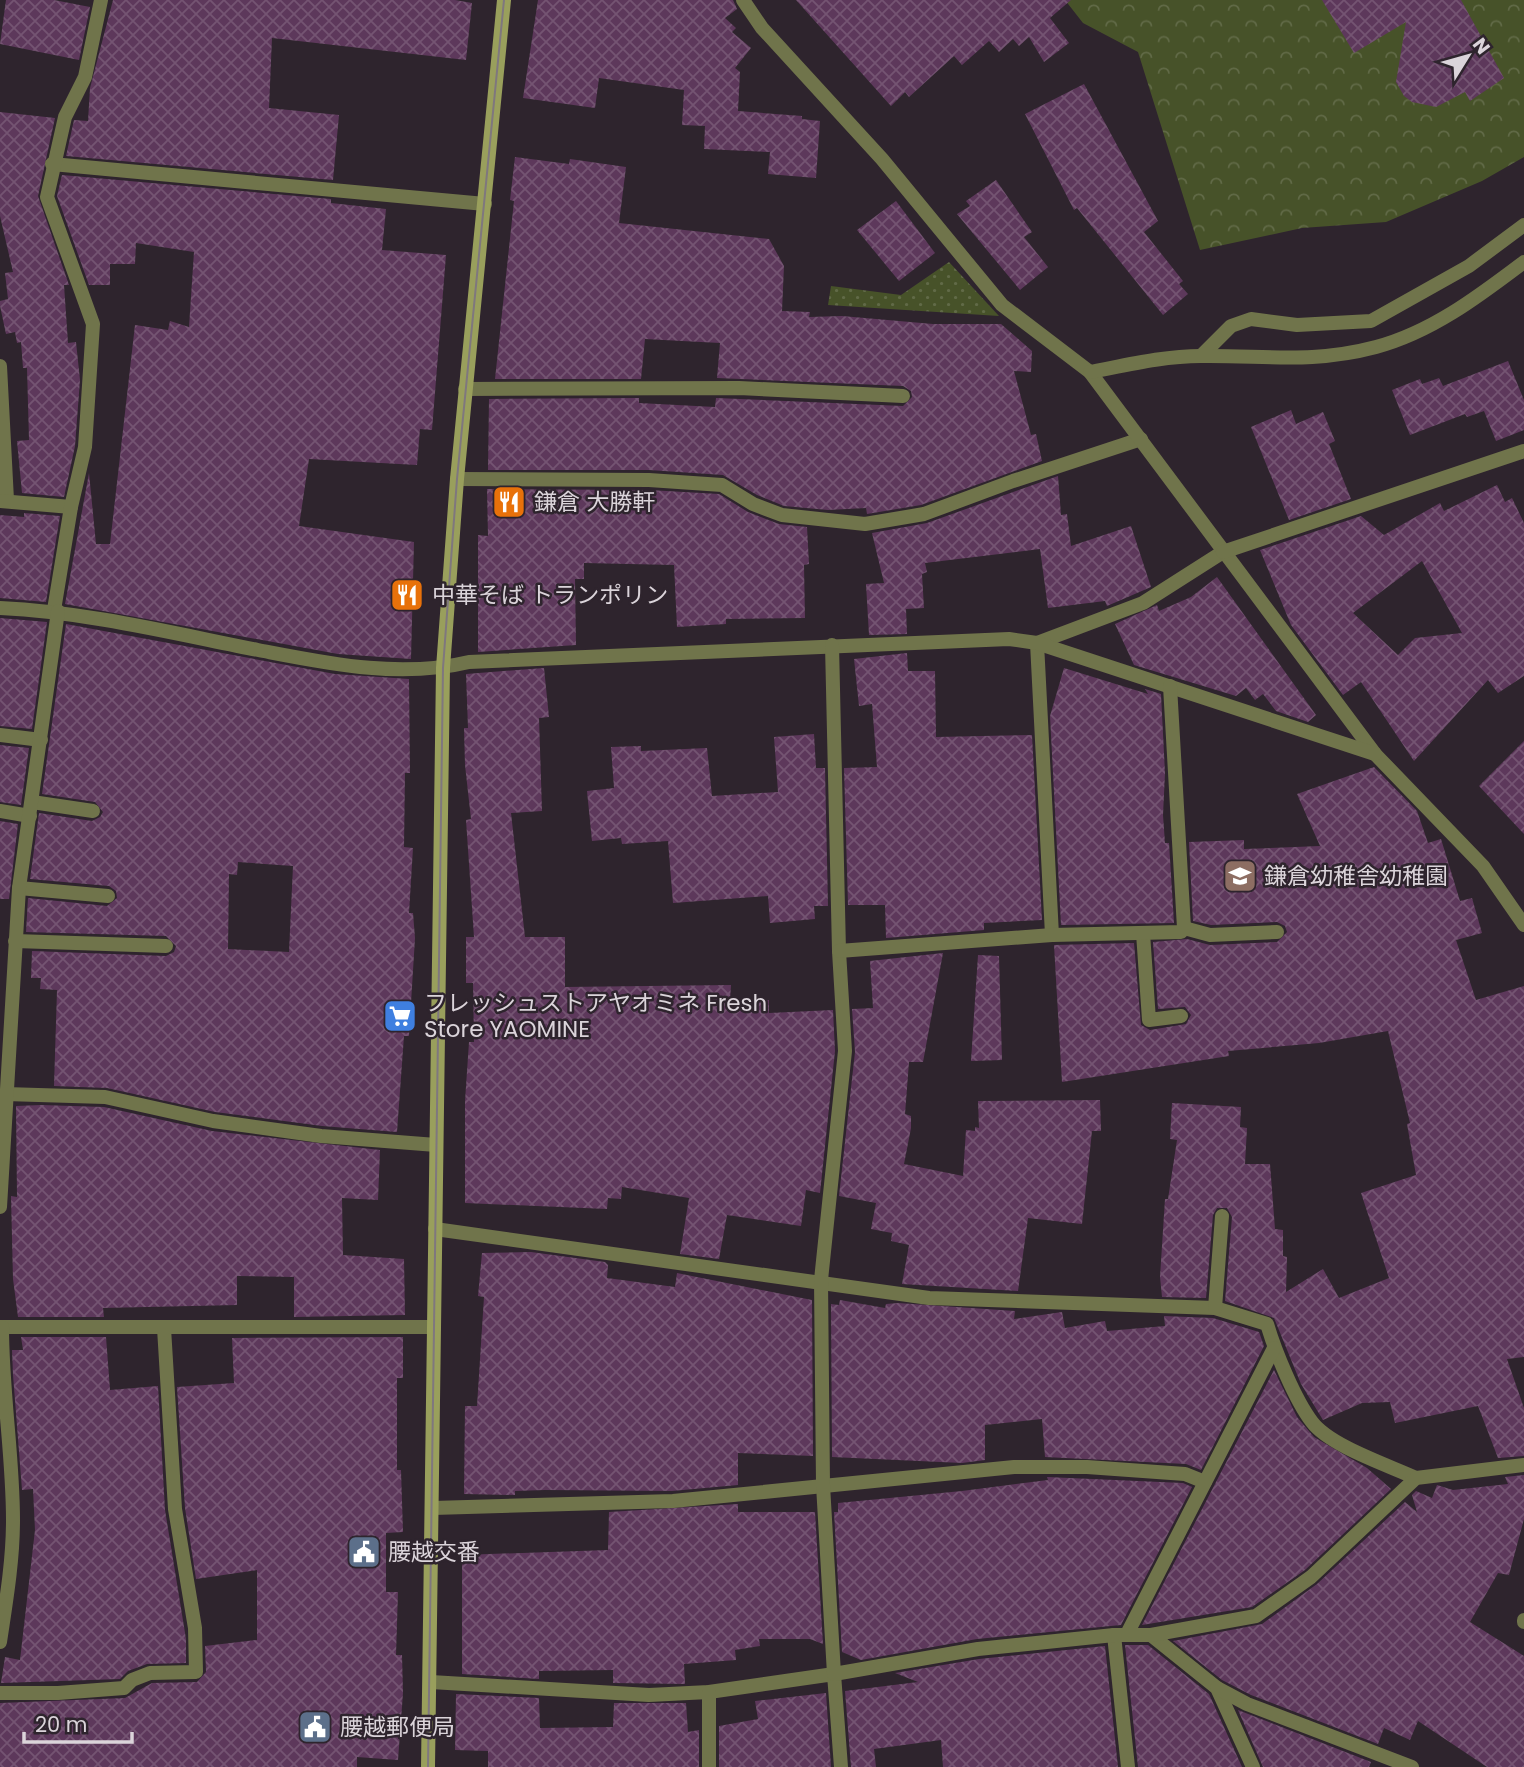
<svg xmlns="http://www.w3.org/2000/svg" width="1524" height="1767" font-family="Poppins,'Noto Sans JP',sans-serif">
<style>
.grass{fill:url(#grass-dots)}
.forest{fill:url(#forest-crowns)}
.building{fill:url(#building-cross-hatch);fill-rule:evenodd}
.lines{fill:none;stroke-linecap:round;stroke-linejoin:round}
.lane{stroke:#70744b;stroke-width:14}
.street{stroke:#70744b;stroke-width:14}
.secondary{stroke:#999f5c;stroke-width:14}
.tram{stroke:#7f777e;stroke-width:2}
.labels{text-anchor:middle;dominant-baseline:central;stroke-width:5;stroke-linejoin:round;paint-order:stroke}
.poi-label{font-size:23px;fill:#dbd4da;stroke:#2e242d;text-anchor:start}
</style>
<defs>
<pattern id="grass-dots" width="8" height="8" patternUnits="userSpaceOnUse" patternTransform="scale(1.75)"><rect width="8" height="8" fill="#475229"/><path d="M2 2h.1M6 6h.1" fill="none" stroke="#616a47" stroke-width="1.8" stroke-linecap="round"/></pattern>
<pattern id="forest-crowns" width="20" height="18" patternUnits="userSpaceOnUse" patternTransform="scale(1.75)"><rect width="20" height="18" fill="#475229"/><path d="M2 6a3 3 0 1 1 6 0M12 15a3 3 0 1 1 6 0" fill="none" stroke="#616a47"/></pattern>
<pattern id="building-cross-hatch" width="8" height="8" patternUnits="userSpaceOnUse" patternTransform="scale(1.75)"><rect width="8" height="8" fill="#5d385b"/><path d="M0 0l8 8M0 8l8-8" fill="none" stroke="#745472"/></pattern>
</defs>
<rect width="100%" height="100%" fill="#2e242d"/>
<polygon class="grass" points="949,262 999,316 828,305 831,286 901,295"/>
<polygon class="forest" points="1065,0 1524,0 1524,157 1482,181 1386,222 1302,228 1200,250 1138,52 1083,23"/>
<g class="building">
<polygon points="6,0 54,0 90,7 79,60 0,44"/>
<polygon points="113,0 455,0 472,3 466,60 272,38 269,108 339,115 333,180 66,156 74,120 88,121 90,88"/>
<polygon points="538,0 733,0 737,9 725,18 736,28 732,32 751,48 735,68 740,72 738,111 802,116 802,119 820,121 816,178 768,174 770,152 704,149 705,126 682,125 684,90 599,78 595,108 523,98"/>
<polygon points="796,0 1071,0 1050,18 1069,43 1044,62 1029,37 1019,46 1013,39 999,52 989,41 962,65 954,56 909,97 905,92 891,106"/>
<polygon points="1322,0 1461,0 1504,78 1470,101 1465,92 1436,107 1412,102 1404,96 1396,82 1406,22 1354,53"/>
<polygon points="1084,84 1158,221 1144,232 1183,281 1179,284 1188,294 1163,315 1077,208 1074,210 1025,114"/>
<polygon points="0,112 55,118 38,196 69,285 64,285 68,343 76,342 80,380 75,446 64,497 22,493 17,441 29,440 27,368 23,368 21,342 17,343 15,332 6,334 0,306 0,301 8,299 5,273 13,272 0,216"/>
<polygon points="515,157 569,164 570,159 626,167 619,223 769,239 784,266 782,311 810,312 809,317 842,316 933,324 1001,324 1032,351 1031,372 1014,371 1031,435 1036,434 1042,461 921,505 867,514 866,508 828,510 784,506 757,495 723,475 649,470 488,470 489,399 639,398 639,403 715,407 716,398 903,406 912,397 911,391 903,386 717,378 720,343 682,341 645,339 641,379 495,379 514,201 510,200"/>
<polygon points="62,175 331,199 331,203 386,209 382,250 446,255 432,430 420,429 417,465 309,459 299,526 414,542 411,659 338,654 65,604 89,473 96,544 110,544 135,325 168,330 170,321 189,327 194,252 136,243 135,264 110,264 110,285 89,285 57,196"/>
<polygon points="996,180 1032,232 1024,237 1048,267 1020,290 957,214 970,206 966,201"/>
<polygon points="896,201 935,253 899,281 857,230"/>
<polygon points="1508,361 1524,400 1524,430 1496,441 1484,411 1467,417 1465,414 1410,435 1392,390 1420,379 1422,384 1439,378 1443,386"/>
<polygon points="1291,410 1296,424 1323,412 1335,441 1329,444 1351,499 1289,520 1251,427"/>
<polygon points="1058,476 1061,515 1067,514 1071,546 1131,526 1151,587 1107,606 1105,601 1048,608 1040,549 925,563 927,572 922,574 924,608 906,609 907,634 869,635 866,584 884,583 872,533 927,523"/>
<path d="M1497,485L1505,502L1512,498L1524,523V676L1498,693L1488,680L1414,761L1361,682L1343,695L1291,625L1260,550L1361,516L1384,535L1440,503L1444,511ZM1422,561L1462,633L1415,638L1398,655L1353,613Z"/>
<polygon points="487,489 649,490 719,494 748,512 779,524 807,527 809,564 804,565 805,618 726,619 726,624 677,627 674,565 584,563 584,579 575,579 576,645 478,652 478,535 488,536"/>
<polygon points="24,513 60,516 46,602 0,598 0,515 24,517"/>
<polygon points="1217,577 1316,715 1308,722 1276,711 1263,694 1255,700 1246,688 1236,696 1134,665 1115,624 1157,605 1159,611 1191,597"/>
<polygon points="0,618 47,622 32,729 0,726"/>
<path d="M66,624L335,674L409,679L410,773H405L404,847L413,848L409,913H413L415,938L409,1036H404L397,1132L322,1126L215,1112L107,1088L54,1086L57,990L40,989L41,978H31L32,951L166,956L174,952L176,946L166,936L26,932L28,898L107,906L117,898L116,891L109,886L30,879L39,813L92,821L100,817L103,812L95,802L42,794ZM238,862L293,866L289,952L228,949L229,874L237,875Z"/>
<polygon points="907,653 908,671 935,671 936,737 1032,735 1042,920 984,923 984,930 886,938 885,905 848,905 844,768 877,767 872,704 859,706 854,659"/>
<polygon points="544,668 549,717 539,718 542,811 511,813 525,937 565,937 565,987 731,985 730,1001 769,1000 769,1013 833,1010 835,1051 820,1193 806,1190 801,1226 727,1215 719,1259 680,1254 689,1198 622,1187 621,1199 608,1198 607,1209 465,1203 465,1101 469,1042 474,1042 473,983 466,983 466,937 474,937 466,820 471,819 465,765 464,728 468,728 466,674"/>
<polygon points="1064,668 1148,694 1145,689 1161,694 1165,773 1163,815 1165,843 1169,843 1174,923 1061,925 1050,716"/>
<polygon points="814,734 816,768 825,768 828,906 814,906 815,919 770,923 768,896 673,903 668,841 622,844 621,838 592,841 587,791 614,788 611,747 641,746 641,751 707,748 712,796 778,792 774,737"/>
<polygon points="1524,741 1524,834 1479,786"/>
<polygon points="0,745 29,748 21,805 0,802"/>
<polygon points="1374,767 1417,811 1428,843 1441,839 1460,901 1472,898 1482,933 1456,940 1476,1000 1524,986 1524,1357 1507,1359 1524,1408 1524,1456 1498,1458 1478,1406 1395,1423 1390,1402 1362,1403 1323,1420 1301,1384 1274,1318 1225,1301 1232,1217 1227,1208 1217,1208 1213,1215 1206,1298 1162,1297 1160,1277 1165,1199 1168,1199 1177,1140 1170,1139 1172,1103 1241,1107 1240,1127 1247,1128 1245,1164 1270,1164 1275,1229 1283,1230 1283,1256 1287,1257 1286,1292 1323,1269 1339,1298 1389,1278 1361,1193 1416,1175 1407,1124 1410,1123 1388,1031 1319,1043 1228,1051 1229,1056 1062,1082 1054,945 1134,943 1141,1025 1150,1030 1186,1024 1191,1015 1185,1007 1158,1009 1153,942 1187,939 1210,945 1277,942 1287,932 1285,926 1277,922 1211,925 1193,921 1189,842 1244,840 1244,849 1320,846 1297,794"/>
<polygon points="0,821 18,824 9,899 0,899"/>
<polygon points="943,953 923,1062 909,1062 905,1114 911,1116 911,1128 904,1164 963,1176 966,1130 975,1131 975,1127 979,1128 978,1101 1100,1100 1101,1131 1092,1131 1082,1224 1028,1218 1018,1291 902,1284 909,1245 891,1241 892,1233 871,1229 876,1203 839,1196 855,1052 852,1009 873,1008 870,961"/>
<polygon points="978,955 999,956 1002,1060 971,1061"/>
<polygon points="41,1105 104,1107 212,1131 380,1150 378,1200 342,1198 343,1255 404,1259 405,1315 294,1317 294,1277 237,1276 237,1305 103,1308 104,1317 18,1317 13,1279 11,1196 17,1197 16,1106"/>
<polygon points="531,1252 605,1262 608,1265 607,1278 675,1287 677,1273 812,1300 813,1456 738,1453 738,1485 672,1491 545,1490 515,1491 515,1495 464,1494 465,1406 477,1406 484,1297 478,1296 482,1253"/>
<polygon points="840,1300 885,1308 886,1304 898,1303 1015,1311 1014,1319 1062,1312 1065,1328 1105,1321 1107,1331 1165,1326 1164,1316 1213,1318 1259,1332 1264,1346 1201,1470 1186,1464 1045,1457 1042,1419 985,1425 985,1460 962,1463 832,1457 831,1304 839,1305"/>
<polygon points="21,1337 106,1337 110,1390 158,1386 165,1510 186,1639 186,1663 147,1664 128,1671 120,1679 1,1683 5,1657 20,1660 35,1530 33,1489 22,1490 13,1375 12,1350 23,1350"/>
<polygon points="403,1337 403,1378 397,1378 397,1470 401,1470 403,1532 386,1533 386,1592 398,1592 396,1655 402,1655 403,1693 398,1760 357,1757 357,1767 0,1767 0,1703 125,1698 152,1683 197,1682 206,1672 205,1646 257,1640 257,1570 196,1579 185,1508 177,1387 234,1383 232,1338"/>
<polygon points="1274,1370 1297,1417 1314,1437 1367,1468 1391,1489 1305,1570 1252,1607 1142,1625"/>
<polygon points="1524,1475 1524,1519 1509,1575 1498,1573 1470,1622 1524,1656 1524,1767 1487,1767 1418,1721 1410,1740 1384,1728 1378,1744 1251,1695 1222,1680 1173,1641 1262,1624 1317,1584 1405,1502 1417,1512 1412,1495 1416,1491 1432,1498 1437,1485 1453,1490 1508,1484 1505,1477"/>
<polygon points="1047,1477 1183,1483 1192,1487 1121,1625 977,1639 861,1660 842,1652 834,1512 838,1512 838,1503 962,1491 1048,1480"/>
<polygon points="738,1504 738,1512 815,1512 823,1644 810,1639 759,1639 760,1646 735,1650 736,1660 684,1664 685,1684 613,1683 613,1670 539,1671 539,1679 462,1674 462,1555 608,1550 609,1512"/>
<polygon points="1125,1645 1148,1645 1209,1694 1242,1767 1138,1767"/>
<polygon points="1105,1646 1118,1767 943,1767 941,1740 874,1749 876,1767 851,1767 845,1691 918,1682 895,1673 979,1659"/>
<polygon points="826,1693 831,1767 719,1767 719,1726 758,1719 755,1701"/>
<polygon points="456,1694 539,1698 540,1728 613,1727 614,1703 686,1703 688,1732 699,1730 699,1767 488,1767 488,1751 455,1750"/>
<polygon points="1238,1710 1371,1762 1369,1767 1263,1767"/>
</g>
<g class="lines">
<g class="lane">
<polyline points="52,164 485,204"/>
<polyline points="1201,356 1231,326 1251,319 1297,325 1371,321 1469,266 1524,225"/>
<polyline points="0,366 7,500"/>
<polyline points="465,389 739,388 903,396"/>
<polyline points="457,479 649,480 722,485 753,504 782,515 865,524 924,514 1013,481 1141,439"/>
<polyline points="0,501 71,507"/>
<polyline points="54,610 71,507 85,447 93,324 47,197 65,117 85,77 101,0"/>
<polyline points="0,735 41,740"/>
<polyline points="32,802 93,811"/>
<polyline points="0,811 30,816"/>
<polyline points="19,888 108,896"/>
<polyline points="1184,928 1210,935 1277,932"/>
<polyline points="1143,933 1149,1020 1181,1016"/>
<polyline points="1052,935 1037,643 1143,603 1223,552"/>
<polyline points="15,941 166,946"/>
<polyline points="5,1094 105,1097 213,1121 321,1136 436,1145"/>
<path d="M435,1229L929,1298L1215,1308L1267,1324C1275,1351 1295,1400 1312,1422C1330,1446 1388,1465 1416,1478"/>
<polyline points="1215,1308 1222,1216"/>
<polyline points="433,1508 673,1501 1014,1467 1087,1467 1185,1474 1205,1482"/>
<polyline points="1524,1622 1524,1620"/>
<polyline points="1127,1634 1274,1348"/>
<polyline points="1114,1635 1128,1767"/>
<polyline points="1151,1635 1217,1688 1253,1767"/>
<polyline points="431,1682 649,1695 709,1692 834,1674 841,1767"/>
<polyline points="1217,1688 1247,1704 1412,1767"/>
<polyline points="0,1693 58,1693 124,1688 132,1680 150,1673 196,1672 195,1628 175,1509 164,1328"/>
<polyline points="709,1767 709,1692"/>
</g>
<g class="street">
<polyline points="743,0 762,28 882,159 1002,305 1090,372 1375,754 1483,866 1524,925"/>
<path d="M1090,372C1127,365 1164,356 1201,356C1265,355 1312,364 1376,347C1432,332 1479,296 1524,262"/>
<polyline points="1223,552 1524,451"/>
<path d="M0,608C87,612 172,633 258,650C326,663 399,679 469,662L1009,639L1037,643L1375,754"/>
<polyline points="832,645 839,951 845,1051 821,1280 823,1485 834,1674 978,1649 1114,1635 1151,1635 1256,1616 1311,1577 1416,1478 1524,1465"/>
<polyline points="839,951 1052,935 1181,932 1184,928 1170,686"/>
<polyline points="0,1207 19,888 58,611"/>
<polyline points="0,1327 434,1327"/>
<path d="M0,1642C6,1602 13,1561 13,1520C13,1456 2,1392 2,1327"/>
</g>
<polyline class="secondary" points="428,1767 443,668 457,479 504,0"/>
<polyline class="tram" points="428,1767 443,668 457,479 504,0"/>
</g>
<defs>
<symbol id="restaurant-square" viewBox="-11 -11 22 22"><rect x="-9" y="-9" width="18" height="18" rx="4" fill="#e8710a" stroke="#2e242d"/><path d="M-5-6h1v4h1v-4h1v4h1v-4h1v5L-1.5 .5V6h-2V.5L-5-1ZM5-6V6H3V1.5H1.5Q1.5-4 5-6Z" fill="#fff"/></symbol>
<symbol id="school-square" viewBox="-11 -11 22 22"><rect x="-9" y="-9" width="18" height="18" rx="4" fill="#8d6e63" stroke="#2e242d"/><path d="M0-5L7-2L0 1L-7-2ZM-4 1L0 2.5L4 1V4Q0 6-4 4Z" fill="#fff"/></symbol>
<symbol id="supermarket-square" viewBox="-11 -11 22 22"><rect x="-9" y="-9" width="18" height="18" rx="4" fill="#3f7fe0" stroke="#2e242d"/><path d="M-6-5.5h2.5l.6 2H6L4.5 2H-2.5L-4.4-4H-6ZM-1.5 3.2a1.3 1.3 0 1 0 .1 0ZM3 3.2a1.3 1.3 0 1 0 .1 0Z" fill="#fff"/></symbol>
<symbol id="civic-square" viewBox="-11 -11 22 22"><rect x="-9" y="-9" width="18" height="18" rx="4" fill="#5c6f8a" stroke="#2e242d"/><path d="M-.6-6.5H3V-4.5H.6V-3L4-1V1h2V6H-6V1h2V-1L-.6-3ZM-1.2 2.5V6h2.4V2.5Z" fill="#fff"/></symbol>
</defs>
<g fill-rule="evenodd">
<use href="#restaurant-square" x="490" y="483" width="38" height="38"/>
<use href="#restaurant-square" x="388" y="576" width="38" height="38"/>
<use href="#school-square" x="1221" y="857" width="38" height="38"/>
<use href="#supermarket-square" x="381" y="997" width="38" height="38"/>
<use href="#civic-square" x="345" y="1533" width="38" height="38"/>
<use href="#civic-square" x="296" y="1708" width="38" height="38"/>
</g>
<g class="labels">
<g class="poi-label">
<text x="534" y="502">鎌倉 大勝軒</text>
<text x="432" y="595">中華そば トランポリン</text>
<text x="1264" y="876">鎌倉幼稚舎幼稚園</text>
<text x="424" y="1003">フレッシュストアヤオミネ Fresh<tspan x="424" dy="26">Store YAOMINE</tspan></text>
<text x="388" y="1552">腰越交番</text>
<text x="340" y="1727">腰越郵便局</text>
</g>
</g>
<g transform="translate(1468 56) rotate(53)" stroke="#2e242d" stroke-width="5" paint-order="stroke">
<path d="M0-5L12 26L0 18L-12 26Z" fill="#dbd4da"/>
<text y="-10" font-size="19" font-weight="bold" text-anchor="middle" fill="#dbd4da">N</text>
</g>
<path d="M24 1732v10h108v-10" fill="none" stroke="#dbd4da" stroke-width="3.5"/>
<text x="35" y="1732" font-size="21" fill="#dbd4da" stroke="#2e242d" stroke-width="5" paint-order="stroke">20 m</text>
</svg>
